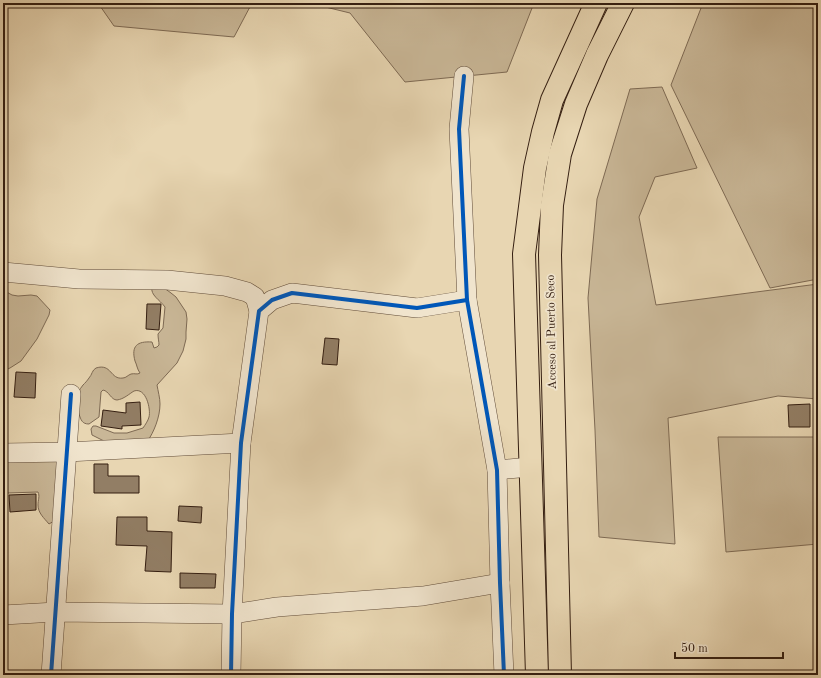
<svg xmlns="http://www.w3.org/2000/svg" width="821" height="678" font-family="'Old Standard TT',serif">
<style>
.green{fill:#c9b797;stroke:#7e6a54}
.building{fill:#927e65;stroke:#341e11}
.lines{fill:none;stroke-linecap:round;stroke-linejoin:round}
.minor-casing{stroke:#614c39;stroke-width:20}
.major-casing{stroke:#341e11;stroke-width:24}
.minor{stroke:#f0e4cd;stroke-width:19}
.major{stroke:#e8d6b2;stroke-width:22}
.cycleway-casing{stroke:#f0e4cd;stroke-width:6}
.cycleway{stroke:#0057b8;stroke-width:4}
.labels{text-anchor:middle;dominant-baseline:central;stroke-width:3.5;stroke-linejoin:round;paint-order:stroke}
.street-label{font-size:12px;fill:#341e11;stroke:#f0e4cd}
</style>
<rect width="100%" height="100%" fill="#e8d6b2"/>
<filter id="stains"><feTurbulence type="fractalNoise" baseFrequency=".005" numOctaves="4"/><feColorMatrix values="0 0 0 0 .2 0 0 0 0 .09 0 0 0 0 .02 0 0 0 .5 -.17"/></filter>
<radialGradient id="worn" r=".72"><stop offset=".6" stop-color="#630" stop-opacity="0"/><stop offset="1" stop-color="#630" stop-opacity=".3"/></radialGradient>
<g class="green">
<polygon points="98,3 252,3 234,37 114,26"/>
<polygon points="309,3 534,3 507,72 405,82 350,13"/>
<polygon points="703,3 818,3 818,279 770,288 671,85"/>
<polygon points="662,87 697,168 655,177 639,217 656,305 818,284 818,399 778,396 668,418 675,544 599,537 595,430 588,298 597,199 630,89"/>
<path d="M160,285L171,293L176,297L186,312L187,319L186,332V339L183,351L177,363L157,385C158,391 160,398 160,404C160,417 154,432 147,442L104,441L92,435L91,429L93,426H96L114,433H127L143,428C145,425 148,421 149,417C151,409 146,387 134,391C129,394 124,399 117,400C111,400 109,391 103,390L101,392L99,417L89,424C82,424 81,420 79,414C75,403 75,395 83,385C85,383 87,381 89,378C92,375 92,370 96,368C112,363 110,380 123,378C126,378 128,375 131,374C135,373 137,375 140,373C137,369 137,365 135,361C131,346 137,341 152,342L154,348L157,347L159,345C159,342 158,338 158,334L163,328L165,307C160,300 150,295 152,287Z"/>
<polygon points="3,290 12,295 18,296 31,295 37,296 50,310 49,315 37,339 21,361 10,368 3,371"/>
<polygon points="718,437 818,437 818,544 726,552"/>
<path d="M3,456L56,460L58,466L54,521L49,524C44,518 38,513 38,505C38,500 40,496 38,492L7,493L6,508L3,515Z"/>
</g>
<g class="building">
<polygon points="147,304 161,304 159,330 146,329"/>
<polygon points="325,338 339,339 337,365 322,364"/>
<polygon points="16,372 36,373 35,398 14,397"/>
<polygon points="140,402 141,425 122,426 122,429 101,426 103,410 126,413 126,403"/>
<polygon points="810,404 810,427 789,427 788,405"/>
<polygon points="94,464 108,464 108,476 139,476 139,493 94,493"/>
<polygon points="36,494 36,510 10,512 9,495"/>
<polygon points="179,506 202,507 201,523 178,521"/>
<polygon points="117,517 147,517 147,531 172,532 171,572 145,571 147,546 116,545"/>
<polygon points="180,573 216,574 215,588 180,588"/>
</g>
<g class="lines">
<defs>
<g id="minor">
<polyline points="464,76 459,129 467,300 497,470 500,583 504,675"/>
<polyline points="3,272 79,279 167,280 225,286 247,292 255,297 259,311"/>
<polyline points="3,453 67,452 241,443"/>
<polyline points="497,470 530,467"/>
<polyline points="3,615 56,612 232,614 277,607 423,596 500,583"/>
<polyline points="51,675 71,394"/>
<polyline points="231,675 232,614 241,443 259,311 272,300 292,293 417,308 467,300"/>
</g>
<g id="major">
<polyline points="537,675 524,254 535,168 543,132 552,100 596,3"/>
<polyline points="560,675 550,255 552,205 560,154 576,104 597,55 623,3"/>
</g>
</defs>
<use href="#minor" class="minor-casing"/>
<use href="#major" class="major-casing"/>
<use href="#minor" class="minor"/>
<use href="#major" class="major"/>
<defs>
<g id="cycleway">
<polyline points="464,76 459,129 467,300 497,470 500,583 504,675"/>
<polyline points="51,675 71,394"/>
<polyline points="231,675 232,614 241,443 259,311 272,300 292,293 417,308 467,300"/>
</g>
</defs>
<use href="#cycleway" class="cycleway-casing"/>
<use href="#cycleway" class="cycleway"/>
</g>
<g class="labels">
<g class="street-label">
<text transform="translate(552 332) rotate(-91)">Acceso al Puerto Seco</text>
</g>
</g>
<rect width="821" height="678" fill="none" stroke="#e8d6b2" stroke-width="16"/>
<rect x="4" y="4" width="813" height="670" fill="none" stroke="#341e11" stroke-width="2"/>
<rect x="8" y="8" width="805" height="662" fill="none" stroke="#341e11"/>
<path d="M675 652v6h108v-6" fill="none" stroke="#341e11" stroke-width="2"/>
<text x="681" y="652" font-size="12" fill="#341e11" stroke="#f0e4cd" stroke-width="3" paint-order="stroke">50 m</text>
<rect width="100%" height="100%" filter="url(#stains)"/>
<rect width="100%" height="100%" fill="url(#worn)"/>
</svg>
